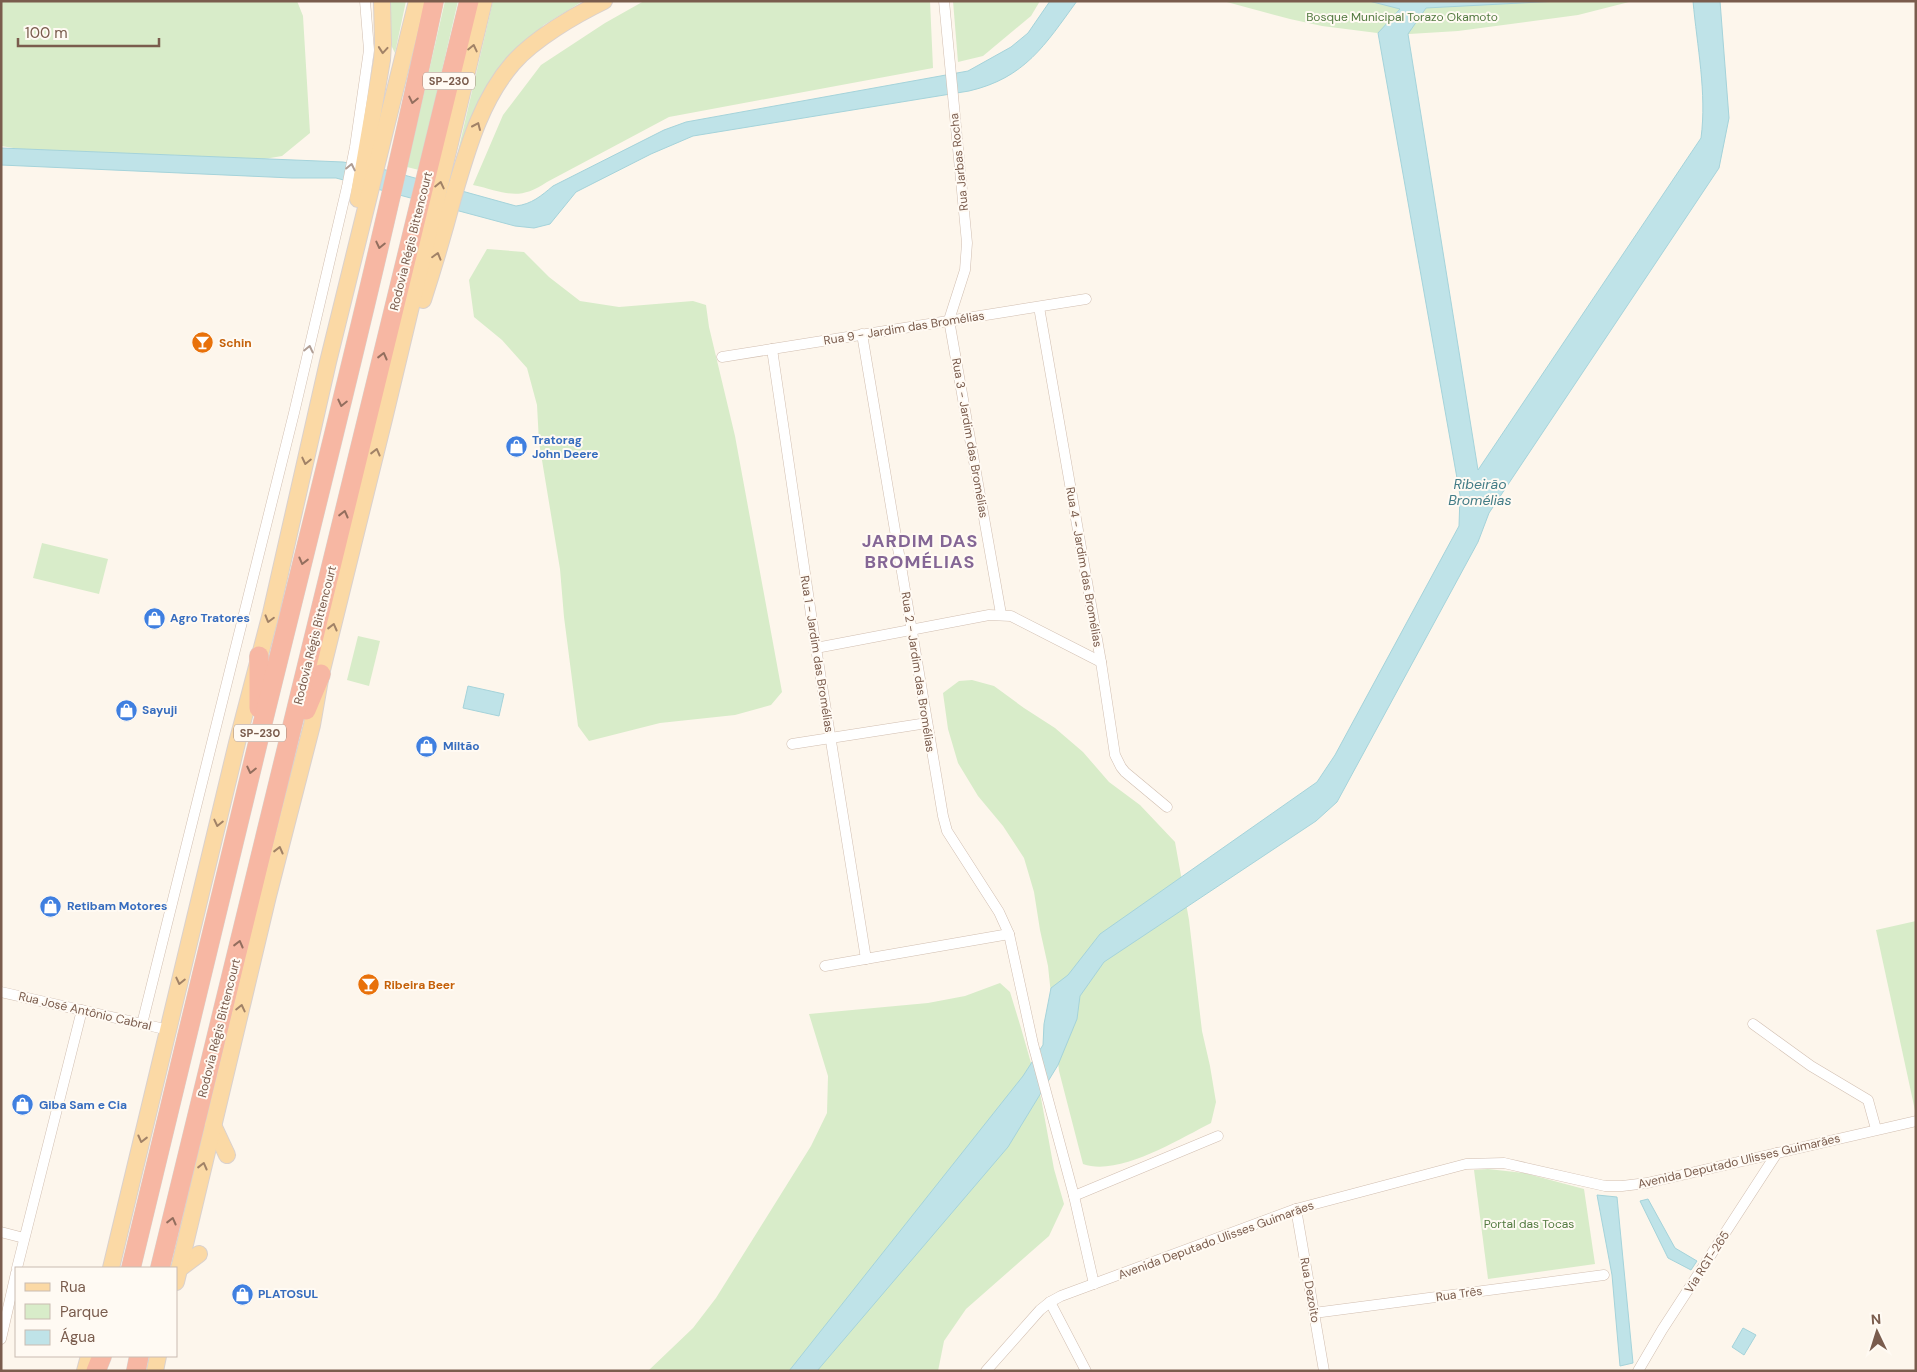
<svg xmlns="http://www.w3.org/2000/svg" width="1917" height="1372" font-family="'DM Sans',sans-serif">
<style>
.green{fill:#d8ecc9}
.water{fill:#bfe3e8;stroke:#a5d3da}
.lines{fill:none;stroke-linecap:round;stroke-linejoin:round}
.street-casing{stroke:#d1beb0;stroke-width:11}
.primary-casing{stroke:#dad1cd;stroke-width:18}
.highway-casing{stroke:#dad1cd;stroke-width:20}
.street{stroke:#fff;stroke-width:10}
.primary{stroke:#fbd9a5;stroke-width:16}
.highway{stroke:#f7b7a3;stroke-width:19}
.oneway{stroke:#a18267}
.oneway2{stroke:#936e5e}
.oneway3{stroke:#af9d94}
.labels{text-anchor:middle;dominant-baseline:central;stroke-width:4;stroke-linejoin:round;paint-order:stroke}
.shield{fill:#fffaf3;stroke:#a28b7f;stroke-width:1}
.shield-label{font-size:11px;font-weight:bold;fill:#7a5c4d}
.park-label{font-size:12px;fill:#537a41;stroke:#fffaf3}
.street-label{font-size:12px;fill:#7a5c4d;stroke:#fffaf3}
.food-label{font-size:12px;font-weight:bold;fill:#c56008;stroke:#fffaf3;text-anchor:start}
.shop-label{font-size:12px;font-weight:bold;fill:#366cbe;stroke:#fffaf3;text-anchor:start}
.water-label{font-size:14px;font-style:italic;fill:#437c86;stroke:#fffaf3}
.district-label{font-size:18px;font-weight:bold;letter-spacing:1px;fill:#846695;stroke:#fffaf3}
</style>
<rect width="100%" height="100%" fill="#fdf6ec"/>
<g class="green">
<polygon points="1,1 297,1 303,16 310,133 282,156 246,162 174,155 137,157 26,150 1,146"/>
<polygon points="388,1 406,1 395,53 390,43"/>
<polygon points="445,1 458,1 419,170 407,167"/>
<polygon points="493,1 583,1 544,25 517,50 478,108 456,160"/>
<path d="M644,1H930L933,68L669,117L547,182C518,202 505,192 473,185L503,115L541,65L605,23Z"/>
<polygon points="953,1 1040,1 1031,16 983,56 958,62"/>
<polygon points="1223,1 1633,1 1578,15 1458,31 1393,35 1322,26 1290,19"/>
<polygon points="487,249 524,252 549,277 580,301 619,307 693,301 706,305 709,327 735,436 782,692 771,705 735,715 660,723 589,741 578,726 564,617 560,569 539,442 537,405 527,368 502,340 474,317 469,280"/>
<polygon points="42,543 108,559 99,594 33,578"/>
<polygon points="358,636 380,641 369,686 347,680"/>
<path d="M972,680L994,686L1024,708L1055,728L1083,752L1109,782L1140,805L1175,842L1189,920L1202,1031L1210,1066L1216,1102L1211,1123C1179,1139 1119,1177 1083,1164L1059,1071L1048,966L1040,930L1034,892L1024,858L1003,826L978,796L958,763L948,729L943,693L959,681Z"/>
<polygon points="1916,921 1916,1115 1876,930"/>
<polygon points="1000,983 1010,992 1021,1028 1041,1098 1054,1169 1064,1204 1049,1236 966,1309 944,1341 938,1371 648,1371 693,1328 716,1298 811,1146 827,1113 828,1076 809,1014 928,1003 965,996"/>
<polygon points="1488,1169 1524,1173 1584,1189 1595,1264 1488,1279 1474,1170"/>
</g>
<g class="water">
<path d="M1050,1H1077C1045,45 1025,78 969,91L693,136L651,154L576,192L550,224L534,228L515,226L336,178H292L1,165V148L343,162L386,170L516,206C532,204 541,196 553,186L664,130L686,122L968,71L1011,47L1028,33Z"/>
<path d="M1369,1H1559L1426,8L1408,34L1478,470L1701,138C1707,93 1697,46 1693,1H1720L1729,118L1719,168L1489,513L1478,542L1337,802L1316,821L1104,962L1080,996L1077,1019L1058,1065L1008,1147L817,1371H789L1023,1076L1043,1045L1044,1024L1051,988L1068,975L1100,934L1317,782L1335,755L1459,526L1460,495L1378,33L1400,9Z"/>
<polygon points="468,686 504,694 499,716 463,708"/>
<polygon points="1597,1195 1617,1197 1633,1363 1620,1366 1612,1275"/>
<polygon points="1648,1199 1675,1248 1697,1261 1691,1270 1668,1258 1640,1201"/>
<polygon points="1743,1328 1756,1335 1744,1355 1732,1347"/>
</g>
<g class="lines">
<defs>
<g id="street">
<polyline points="944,1 967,243 965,270 949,320 1001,614"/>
<polyline points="1039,307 1101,662 1115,755 1121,767 1125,772 1167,807"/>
<polyline points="862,334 943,816 947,831 999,912 1009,934 1033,1044 1074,1196 1094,1284"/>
<polyline points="772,349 816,648 866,959"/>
<polyline points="722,357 1086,299"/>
<polyline points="816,648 989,615 1011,616 1101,662"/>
<polyline points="792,744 927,723"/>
<polyline points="825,966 1009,934"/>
<polyline points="1,992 169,1030"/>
<polyline points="142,1024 294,413 347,187 355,147 369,50 365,1"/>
<polyline points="1753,1024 1811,1066 1868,1100 1876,1129"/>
<polyline points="1074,1196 1218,1136"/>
<polyline points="1296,1209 1324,1371"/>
<polyline points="1,1232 24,1238"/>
<polyline points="17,1268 82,1010"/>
<polyline points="1050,1302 1086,1371"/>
<polyline points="1314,1313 1604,1275"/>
<polyline points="1,1339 16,1273"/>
<polyline points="986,1371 1040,1310 1050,1302 1061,1296 1296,1209 1466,1164 1504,1163 1605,1186 1622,1186 1647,1183 1916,1121"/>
<polyline points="1638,1371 1662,1330 1777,1153"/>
</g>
<g id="primary">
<polyline points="358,199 382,60 383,43 382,1"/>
<path d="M423,300C434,266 444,232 453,198C467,151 480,101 513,63C534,39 575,15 604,1"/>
<polyline points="213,1125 227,1155"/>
<polyline points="111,1268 237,743 271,613 328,362 417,1"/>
<polyline points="179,1269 199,1254"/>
<polyline points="176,1282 268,896 312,725 321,674 384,419 484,1"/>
<polyline points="85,1371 89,1356"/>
<polyline points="155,1371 158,1356"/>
</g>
<g id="highway">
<polyline points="259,708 259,656"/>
<polyline points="306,710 321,674"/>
<path d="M131,1268C175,1090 216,912 260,734C320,490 382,247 434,1"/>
<polyline points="160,1268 469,1"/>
<polyline points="96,1371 102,1356"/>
<polyline points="136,1371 139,1356"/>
</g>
</defs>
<use href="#street" class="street-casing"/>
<use href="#primary" class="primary-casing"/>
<use href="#highway" class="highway-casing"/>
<use href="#street" class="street"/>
<use href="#primary" class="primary"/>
<use href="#highway" class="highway"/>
</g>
<defs><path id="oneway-chevron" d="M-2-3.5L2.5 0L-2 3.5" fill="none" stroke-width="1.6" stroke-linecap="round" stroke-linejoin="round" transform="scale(1.25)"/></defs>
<g class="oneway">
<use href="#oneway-chevron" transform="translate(473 48) rotate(-77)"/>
<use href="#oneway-chevron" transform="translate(383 50) rotate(95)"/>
<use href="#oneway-chevron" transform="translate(477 126) rotate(-66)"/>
<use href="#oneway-chevron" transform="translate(440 185) rotate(-77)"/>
<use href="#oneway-chevron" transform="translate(437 256) rotate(-74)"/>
<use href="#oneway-chevron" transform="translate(376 452) rotate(-76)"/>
<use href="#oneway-chevron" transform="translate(306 461) rotate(103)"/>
<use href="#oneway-chevron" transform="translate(269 619) rotate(106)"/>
<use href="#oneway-chevron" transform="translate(333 627) rotate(-76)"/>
<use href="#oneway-chevron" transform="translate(218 823) rotate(103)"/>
<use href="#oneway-chevron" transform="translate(279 850) rotate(-76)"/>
<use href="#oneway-chevron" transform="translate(180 981) rotate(103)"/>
<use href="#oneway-chevron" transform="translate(241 1008) rotate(-77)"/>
<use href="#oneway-chevron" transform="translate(142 1139) rotate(104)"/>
<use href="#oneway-chevron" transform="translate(203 1166) rotate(-76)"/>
</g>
<g class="oneway2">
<use href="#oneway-chevron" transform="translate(413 100) rotate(102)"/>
<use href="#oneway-chevron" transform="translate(380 245) rotate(103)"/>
<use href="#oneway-chevron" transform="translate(383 356) rotate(-76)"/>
<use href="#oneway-chevron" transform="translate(342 403) rotate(103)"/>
<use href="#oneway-chevron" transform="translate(344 514) rotate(-76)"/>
<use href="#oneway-chevron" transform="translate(303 561) rotate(104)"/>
<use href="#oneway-chevron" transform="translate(251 770) rotate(103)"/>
<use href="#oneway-chevron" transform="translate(239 944) rotate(-76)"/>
<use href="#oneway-chevron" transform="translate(172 1221) rotate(-76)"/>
</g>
<g class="oneway3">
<use href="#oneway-chevron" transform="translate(351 167) rotate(-78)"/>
<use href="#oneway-chevron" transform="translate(309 349) rotate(-77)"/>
</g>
<defs>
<symbol id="bar-disc" viewBox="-11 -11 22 22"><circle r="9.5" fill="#e8710a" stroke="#fffaf3"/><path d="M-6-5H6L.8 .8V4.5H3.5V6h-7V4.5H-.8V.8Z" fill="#fff"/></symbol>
<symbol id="shop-disc" viewBox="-11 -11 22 22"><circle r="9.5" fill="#3f7fe0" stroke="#fffaf3"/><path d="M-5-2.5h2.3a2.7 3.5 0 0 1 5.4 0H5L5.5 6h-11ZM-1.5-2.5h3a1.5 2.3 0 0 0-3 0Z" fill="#fff"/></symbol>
</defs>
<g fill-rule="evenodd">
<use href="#bar-disc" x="190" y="330" width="25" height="25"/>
<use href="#shop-disc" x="504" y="434" width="25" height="25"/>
<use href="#shop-disc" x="142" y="606" width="25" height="25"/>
<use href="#shop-disc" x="114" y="698" width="25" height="25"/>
<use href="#shop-disc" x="414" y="734" width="25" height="25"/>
<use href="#shop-disc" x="38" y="894" width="25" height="25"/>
<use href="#bar-disc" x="356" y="972" width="25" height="25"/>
<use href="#shop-disc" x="10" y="1092" width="25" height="25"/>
<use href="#shop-disc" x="230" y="1282" width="25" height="25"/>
</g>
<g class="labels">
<g class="shield">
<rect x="423" y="72.5" width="52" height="17" rx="4"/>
<rect x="234" y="724.5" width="52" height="17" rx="4"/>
</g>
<g class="shield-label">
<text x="449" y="81">SP-230</text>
<text x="260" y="733">SP-230</text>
</g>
<g class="park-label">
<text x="1402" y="17">Bosque Municipal Torazo Okamoto</text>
<text x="1529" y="1224">Portal das Tocas</text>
</g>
<g class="street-label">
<text transform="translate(959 162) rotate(-96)">Rua Jarbas Rocha</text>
<text transform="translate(411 241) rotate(-76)">Rodovia Régis Bittencourt</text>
<text transform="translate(904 328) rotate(-9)">Rua 9 - Jardim das Bromélias</text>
<text transform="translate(970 438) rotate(80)">Rua 3 - Jardim das Bromélias</text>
<text transform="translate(1084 567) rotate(80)">Rua 4 - Jardim das Bromélias</text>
<text transform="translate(315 635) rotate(-76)">Rodovia Régis Bittencourt</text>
<text transform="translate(817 654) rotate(81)">Rua 1 - Jardim das Bromélias</text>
<text transform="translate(918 672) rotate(81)">Rua 2 - Jardim das Bromélias</text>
<text transform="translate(85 1011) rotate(13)">Rua José Antônio Cabral</text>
<text transform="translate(219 1028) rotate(-76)">Rodovia Régis Bittencourt</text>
<text transform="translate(1739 1161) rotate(-13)">Avenida Deputado Ulisses Guimarães</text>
<text transform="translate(1216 1240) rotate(-20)">Avenida Deputado Ulisses Guimarães</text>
<text transform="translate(1707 1262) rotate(-57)">Via RGT-265</text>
<text transform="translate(1310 1290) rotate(80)">Rua Dezoito</text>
<text transform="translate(1459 1294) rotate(-8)">Rua Três</text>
</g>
<g class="food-label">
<text x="219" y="343">Schin</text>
<text x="384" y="985">Ribeira Beer</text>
</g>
<g class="shop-label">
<text x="532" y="440">Tratorag<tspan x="532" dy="14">John Deere</tspan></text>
<text x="170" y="618">Agro Tratores</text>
<text x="142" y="710">Sayuji</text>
<text x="443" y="746">Miltão</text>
<text x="67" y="906">Retibam Motores</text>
<text x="39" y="1105">Giba Sam e Cia</text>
<text x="258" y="1294">PLATOSUL</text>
</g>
<g class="water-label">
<text x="1480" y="484">Ribeirão<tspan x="1480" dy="16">Bromélias</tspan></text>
</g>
<g class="district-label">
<text x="920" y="541">JARDIM DAS<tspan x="920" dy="21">BROMÉLIAS</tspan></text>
</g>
</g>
<rect width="1917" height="1372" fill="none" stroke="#7a5c4d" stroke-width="5"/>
<rect x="15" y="1267" width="162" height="90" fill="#fffaf3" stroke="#cabbb1"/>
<rect x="25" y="1283" width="25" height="8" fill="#fbd9a5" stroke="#cabbb1"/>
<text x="60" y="1292" font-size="15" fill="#7a5c4d">Rua</text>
<rect x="25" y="1304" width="25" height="15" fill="#d8ecc9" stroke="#cabbb1"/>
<text x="60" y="1317" font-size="15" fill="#7a5c4d">Parque</text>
<rect x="25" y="1330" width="25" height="15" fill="#bfe3e8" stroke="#cabbb1"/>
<text x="60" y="1342" font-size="15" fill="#7a5c4d">Água</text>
<g transform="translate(1877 1332) rotate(356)" stroke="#fffaf3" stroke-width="4" paint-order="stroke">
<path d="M0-4L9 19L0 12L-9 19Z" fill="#7a5c4d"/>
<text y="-8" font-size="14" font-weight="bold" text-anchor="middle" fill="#7a5c4d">N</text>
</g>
<path d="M18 38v8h141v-8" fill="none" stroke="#7a5c4d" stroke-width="2.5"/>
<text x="25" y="38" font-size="15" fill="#7a5c4d" stroke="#fffaf3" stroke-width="4" paint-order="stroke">100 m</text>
</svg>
